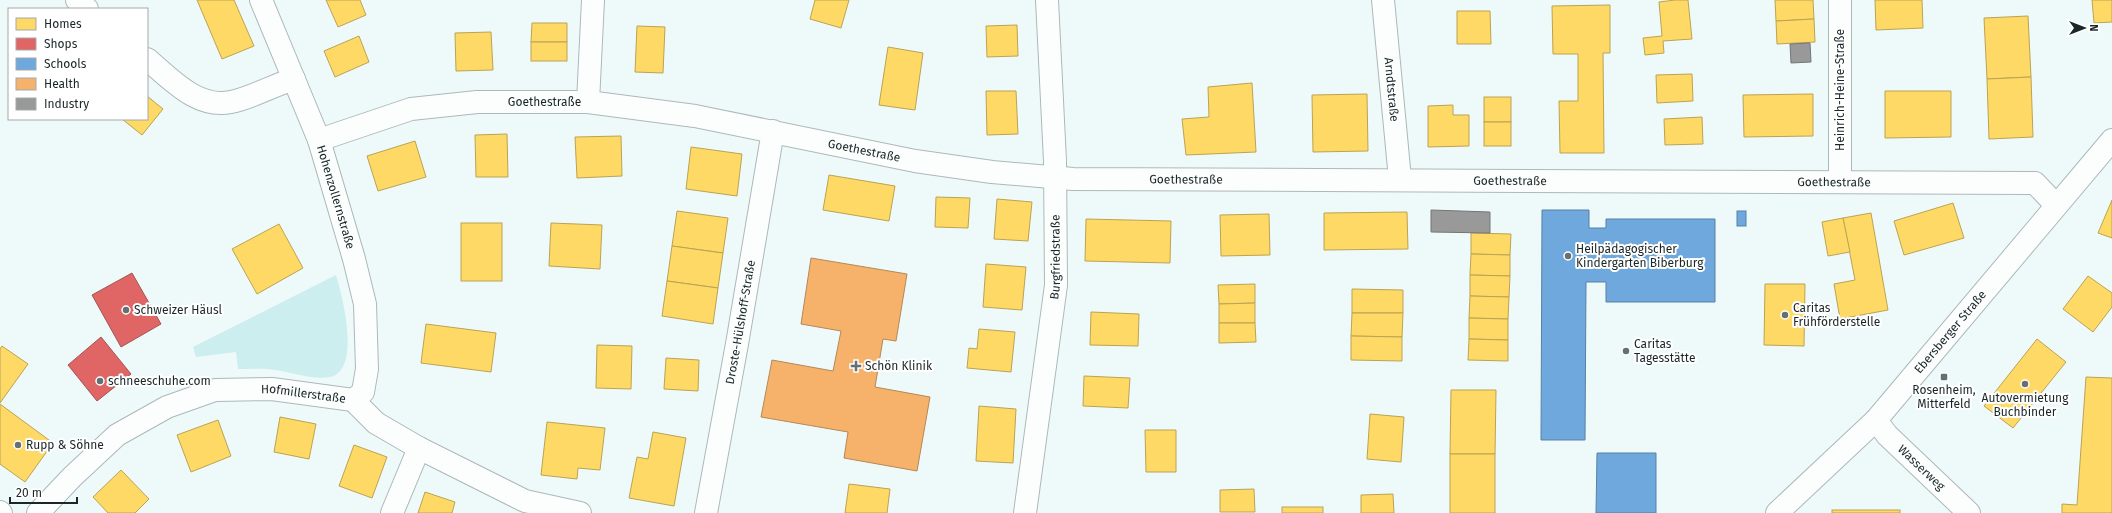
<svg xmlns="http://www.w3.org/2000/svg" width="2112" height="513" font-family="'Fira Sans',sans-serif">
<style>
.green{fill:#cdeeef}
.homes{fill:#ffd966;stroke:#baa353}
.shops{fill:#e06666;stroke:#a55353}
.schools{fill:#6fa8dc;stroke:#5681a6}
.health{fill:#f6b26b;stroke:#b48857}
.industry{fill:#999;stroke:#737677}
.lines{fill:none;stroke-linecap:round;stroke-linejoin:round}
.minor-casing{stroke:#adb8b8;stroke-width:24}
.minor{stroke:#fcfefe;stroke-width:22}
.poi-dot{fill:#647071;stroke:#fff;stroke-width:1.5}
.labels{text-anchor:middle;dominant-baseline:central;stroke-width:4;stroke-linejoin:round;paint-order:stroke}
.street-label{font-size:12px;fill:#1a2627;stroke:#fff}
.poi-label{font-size:12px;fill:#1a2627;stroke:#fff;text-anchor:start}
</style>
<rect width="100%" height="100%" fill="#eefafa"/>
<path class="green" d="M336,275C342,295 362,370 330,377C312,380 292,372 275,370C263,368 250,369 238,369L236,352L196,357L193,347Z"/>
<g class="homes">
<polygon points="197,0 234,0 254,46 222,59"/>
<polygon points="326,0 360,0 366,15 338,27"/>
<polygon points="815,0 849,0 841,28 810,19"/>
<polygon points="1675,0 1688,0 1692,39 1663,41 1664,53 1645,55 1643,38 1662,36 1659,2"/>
<polygon points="1775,0 1813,0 1814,19 1776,21"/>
<polygon points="1875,0 1922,0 1923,28 1876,30"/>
<polygon points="2092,0 2112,0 2112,22 2094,23"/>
<polygon points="1610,5 1610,53 1603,53 1604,153 1560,153 1559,101 1578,101 1578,54 1553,54 1552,6"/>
<polygon points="1457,11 1490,11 1491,44 1457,44"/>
<polygon points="2028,16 2031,77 1987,79 1984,18"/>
<polygon points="1814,19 1815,42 1777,44 1776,21"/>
<polygon points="532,23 567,23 567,42 531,42"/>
<polygon points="1017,25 1018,56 987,57 986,26"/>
<polygon points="637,26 665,27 663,73 635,72"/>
<polygon points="491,32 493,70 456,71 455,33"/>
<polygon points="359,36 369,62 335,77 324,51"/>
<rect x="531" y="42" width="36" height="19"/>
<polygon points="888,47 923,53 915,110 879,105"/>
<polygon points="1692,74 1693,101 1657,103 1656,75"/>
<polygon points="2031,77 2033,137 1989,139 1987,79"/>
<polygon points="1252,83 1256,152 1186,155 1182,119 1209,117 1208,87"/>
<polygon points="986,91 1016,91 1018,134 987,135"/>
<polygon points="1885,91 1951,91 1951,137 1885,138"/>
<polygon points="1367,94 1368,151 1313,152 1312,95"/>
<polygon points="1813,94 1813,136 1744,137 1743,95"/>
<polygon points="147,96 163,109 142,135 122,119 147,119"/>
<rect x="1484" y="97" width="27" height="25"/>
<polygon points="1453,105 1453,115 1469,115 1469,146 1428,147 1428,106"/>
<polygon points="1702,117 1703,144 1665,145 1664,119"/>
<rect x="1484" y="122" width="27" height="24"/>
<polygon points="507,134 508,177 476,177 475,135"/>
<polygon points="621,136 622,176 577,178 575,137"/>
<polygon points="415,141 426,177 378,191 367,156"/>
<polygon points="691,147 742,154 737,196 686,189"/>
<polygon points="829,175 895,186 889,221 823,210"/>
<polygon points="936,197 970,198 968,228 935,227"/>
<polygon points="997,199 1032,202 1028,241 994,239"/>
<polygon points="2112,200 2112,238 2098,233"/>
<polygon points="1953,203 1964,238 1904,255 1894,221"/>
<polygon points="677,211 728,218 723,253 672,246"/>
<polygon points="1407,212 1408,249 1324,250 1324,213"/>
<polygon points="1871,213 1888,310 1840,319 1834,284 1855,280 1843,218"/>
<polygon points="1269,214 1270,255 1221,256 1220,215"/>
<polygon points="1843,218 1850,252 1828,256 1822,222"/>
<polygon points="1086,219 1171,221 1170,263 1085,261"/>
<rect x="461" y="223" width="41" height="58"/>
<polygon points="551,223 602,225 600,269 549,266"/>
<polygon points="279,224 303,268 257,294 232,249"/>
<polygon points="1471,233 1511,234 1510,255 1471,254"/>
<polygon points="672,246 723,253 718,288 667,281"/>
<polygon points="1471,254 1510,255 1510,276 1470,275"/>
<polygon points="986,264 1026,267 1022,310 983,307"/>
<polygon points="1470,275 1510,276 1509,297 1470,296"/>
<polygon points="2088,276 2112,293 2112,307 2093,332 2063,309"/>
<polygon points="667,281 718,288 713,324 662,316"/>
<polygon points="1255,284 1255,303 1219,304 1218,285"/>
<polygon points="1765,284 1805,284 1804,346 1764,345"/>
<polygon points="1352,289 1403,290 1403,313 1352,313"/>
<polygon points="1470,296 1509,297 1508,319 1469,318"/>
<polygon points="1255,303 1255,323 1219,323 1219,304"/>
<polygon points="1091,312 1139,314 1138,346 1090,345"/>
<polygon points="1352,313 1403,313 1402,337 1351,336"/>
<polygon points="1469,318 1508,319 1508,340 1469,339"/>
<polygon points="1219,323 1255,323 1256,342 1219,343"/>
<polygon points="426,324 496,333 491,372 421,363"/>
<polygon points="979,329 1015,332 1011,372 967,368 969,348 977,349"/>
<polygon points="1351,336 1402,337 1402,361 1351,360"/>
<polygon points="1469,339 1508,340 1508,361 1468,360"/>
<polygon points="2037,339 2066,362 2013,428 1984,406"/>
<polygon points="597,345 632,346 631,389 596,388"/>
<polygon points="2,346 28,364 0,403 0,349"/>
<polygon points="666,358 699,360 698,391 664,389"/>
<polygon points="1084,376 1130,378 1128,408 1083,406"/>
<polygon points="2086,377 2112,378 2112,513 2062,513 2062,504 2077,505"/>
<polygon points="1451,390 1496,390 1495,454 1450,454"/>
<polygon points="0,404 53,443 25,482 0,464"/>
<polygon points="979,406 1016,409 1013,463 976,461"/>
<polygon points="1370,414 1404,417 1401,462 1367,459"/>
<polygon points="280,417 316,424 309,459 274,452"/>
<polygon points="218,420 231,456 191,472 177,435"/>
<polygon points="547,422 605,428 600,470 578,468 577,479 541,475"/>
<polygon points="1145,430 1176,430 1176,472 1146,472"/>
<polygon points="653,432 686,438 674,506 629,498 637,457 648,459"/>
<polygon points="354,445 387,457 372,498 339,486"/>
<rect x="1450" y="454" width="45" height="59"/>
<polygon points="121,470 149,499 135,513 108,513 93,497"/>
<polygon points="849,484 890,489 887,513 845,513"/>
<polygon points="1254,489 1255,512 1220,512 1220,490"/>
<polygon points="425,492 455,502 452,513 418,513"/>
<polygon points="1393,494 1394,513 1361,513 1361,495"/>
<rect x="1282" y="507" width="41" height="6"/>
<rect x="1832" y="510" width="68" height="3"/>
</g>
<g class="shops">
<polygon points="132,273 161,324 121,347 92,295"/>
<polygon points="101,337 131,374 97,401 68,365"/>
</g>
<g class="schools">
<polygon points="1542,210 1589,210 1589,228 1606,228 1606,219 1715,219 1715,302 1606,302 1606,282 1586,282 1585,440 1541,440"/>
<rect x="1737" y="211" width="9" height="15"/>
<polygon points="1597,453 1656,453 1656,513 1596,513"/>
</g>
<polygon class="health" points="811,258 907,274 896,341 883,339 875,387 930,397 917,471 844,458 848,432 761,417 772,360 833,371 841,331 801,324"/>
<g class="industry">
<polygon points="1810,43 1811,62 1791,63 1790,44"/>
<polygon points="1431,210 1490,212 1490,233 1431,232"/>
</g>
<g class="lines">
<defs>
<g id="minor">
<polyline points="77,0 87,9"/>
<path id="s1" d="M261,0L319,140L354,259L365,304L367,369L363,392L353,400"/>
<path id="s2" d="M1383,0L1400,179"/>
<polyline points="1840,0 1840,181"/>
<path d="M147,59C171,79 197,109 231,102C251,98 274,85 294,79"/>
<polyline points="588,102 593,0"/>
<path id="s3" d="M319,140L411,109L477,102H588L695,116L915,161L992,172L1073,179L2035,183L2056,205"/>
<path id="s4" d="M1876,420L1887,435L1969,513"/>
<polyline points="0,512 1,513"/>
<path id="s5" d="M38,513L72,477L117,435L167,407L215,390L272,389L353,400L376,423L419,448L525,501L580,513"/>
<polyline points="392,513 419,448"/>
<path id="s6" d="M706,513L737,344L773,131"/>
<path id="s7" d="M1025,513L1056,285L1055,161L1047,0"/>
<path id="s8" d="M1777,513L1876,420L2112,140"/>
</g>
</defs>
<use href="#minor" class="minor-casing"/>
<use href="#minor" class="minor"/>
</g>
<g class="poi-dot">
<circle cx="1568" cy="256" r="4"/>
<circle cx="126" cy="310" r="4"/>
<circle cx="1785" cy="315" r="4"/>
<circle cx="1626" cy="351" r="4"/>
<path d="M854 360h4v4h4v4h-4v4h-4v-4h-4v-4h4z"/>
<rect x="1940" y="373" width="8" height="8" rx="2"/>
<circle cx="100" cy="381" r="4"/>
<circle cx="2025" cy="384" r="4"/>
<circle cx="18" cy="445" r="4"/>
</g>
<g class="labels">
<g class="street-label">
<text stroke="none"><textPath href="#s2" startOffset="90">Arndtstraße</textPath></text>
<text transform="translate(1840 90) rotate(-90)">Heinrich-Heine-Straße</text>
<text stroke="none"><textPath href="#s3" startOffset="231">Goethestraße</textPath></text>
<text stroke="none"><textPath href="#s3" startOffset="555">Goethestraße</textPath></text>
<text stroke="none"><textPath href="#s3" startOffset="879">Goethestraße</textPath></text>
<text stroke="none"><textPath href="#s3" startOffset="1203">Goethestraße</textPath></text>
<text stroke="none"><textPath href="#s3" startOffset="1527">Goethestraße</textPath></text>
<text stroke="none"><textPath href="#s1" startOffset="211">Hohenzollernstraße</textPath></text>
<text stroke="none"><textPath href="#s7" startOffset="258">Burgfriedstraße</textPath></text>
<text stroke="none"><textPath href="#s6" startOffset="194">Droste-Hülshoff-Straße</textPath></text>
<text stroke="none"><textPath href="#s8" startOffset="251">Ebersberger Straße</textPath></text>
<text stroke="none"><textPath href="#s5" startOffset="308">Hofmillerstraße</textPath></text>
<text stroke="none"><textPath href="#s4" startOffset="66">Wasserweg</textPath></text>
</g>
<g class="poi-label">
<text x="1576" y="249">Heilpädagogischer<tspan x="1576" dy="14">Kindergarten Biberburg</tspan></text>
<text x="1793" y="308">Caritas<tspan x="1793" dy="14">Frühförderstelle</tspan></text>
<text x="134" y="310">Schweizer Häusl</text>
<text x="1634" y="344">Caritas<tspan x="1634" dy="14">Tagesstätte</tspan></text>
<text x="865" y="366">Schön Klinik</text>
<text x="108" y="381">schneeschuhe.com</text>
<text x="1944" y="390" text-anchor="middle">Rosenheim,<tspan x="1944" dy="14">Mitterfeld</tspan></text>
<text x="2025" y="398" text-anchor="middle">Autovermietung<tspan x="2025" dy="14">Buchbinder</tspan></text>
<text x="26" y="445">Rupp &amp; Söhne</text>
</g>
</g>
<rect x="8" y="8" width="140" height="112" fill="#ffffff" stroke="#a3a8a9"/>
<rect x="16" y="18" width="20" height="12" fill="#ffd966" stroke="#a3a8a9"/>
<text x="44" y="28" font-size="12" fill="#1a2627">Homes</text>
<rect x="16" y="38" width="20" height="12" fill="#e06666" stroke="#a3a8a9"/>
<text x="44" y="48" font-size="12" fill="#1a2627">Shops</text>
<rect x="16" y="58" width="20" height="12" fill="#6fa8dc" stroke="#a3a8a9"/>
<text x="44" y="68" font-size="12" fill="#1a2627">Schools</text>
<rect x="16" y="78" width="20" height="12" fill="#f6b26b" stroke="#a3a8a9"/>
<text x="44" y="88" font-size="12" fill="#1a2627">Health</text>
<rect x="16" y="98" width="20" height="12" fill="#999999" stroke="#a3a8a9"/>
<text x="44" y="108" font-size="12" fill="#1a2627">Industry</text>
<g transform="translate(2084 28) rotate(90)" stroke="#ffffff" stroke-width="3" paint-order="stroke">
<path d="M0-3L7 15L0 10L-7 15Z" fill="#1a2627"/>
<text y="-6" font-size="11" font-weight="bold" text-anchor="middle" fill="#1a2627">N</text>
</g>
<path d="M10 497v6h67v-6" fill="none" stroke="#1a2627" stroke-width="2"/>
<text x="16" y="497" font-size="12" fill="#1a2627" stroke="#ffffff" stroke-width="3" paint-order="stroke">20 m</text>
</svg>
